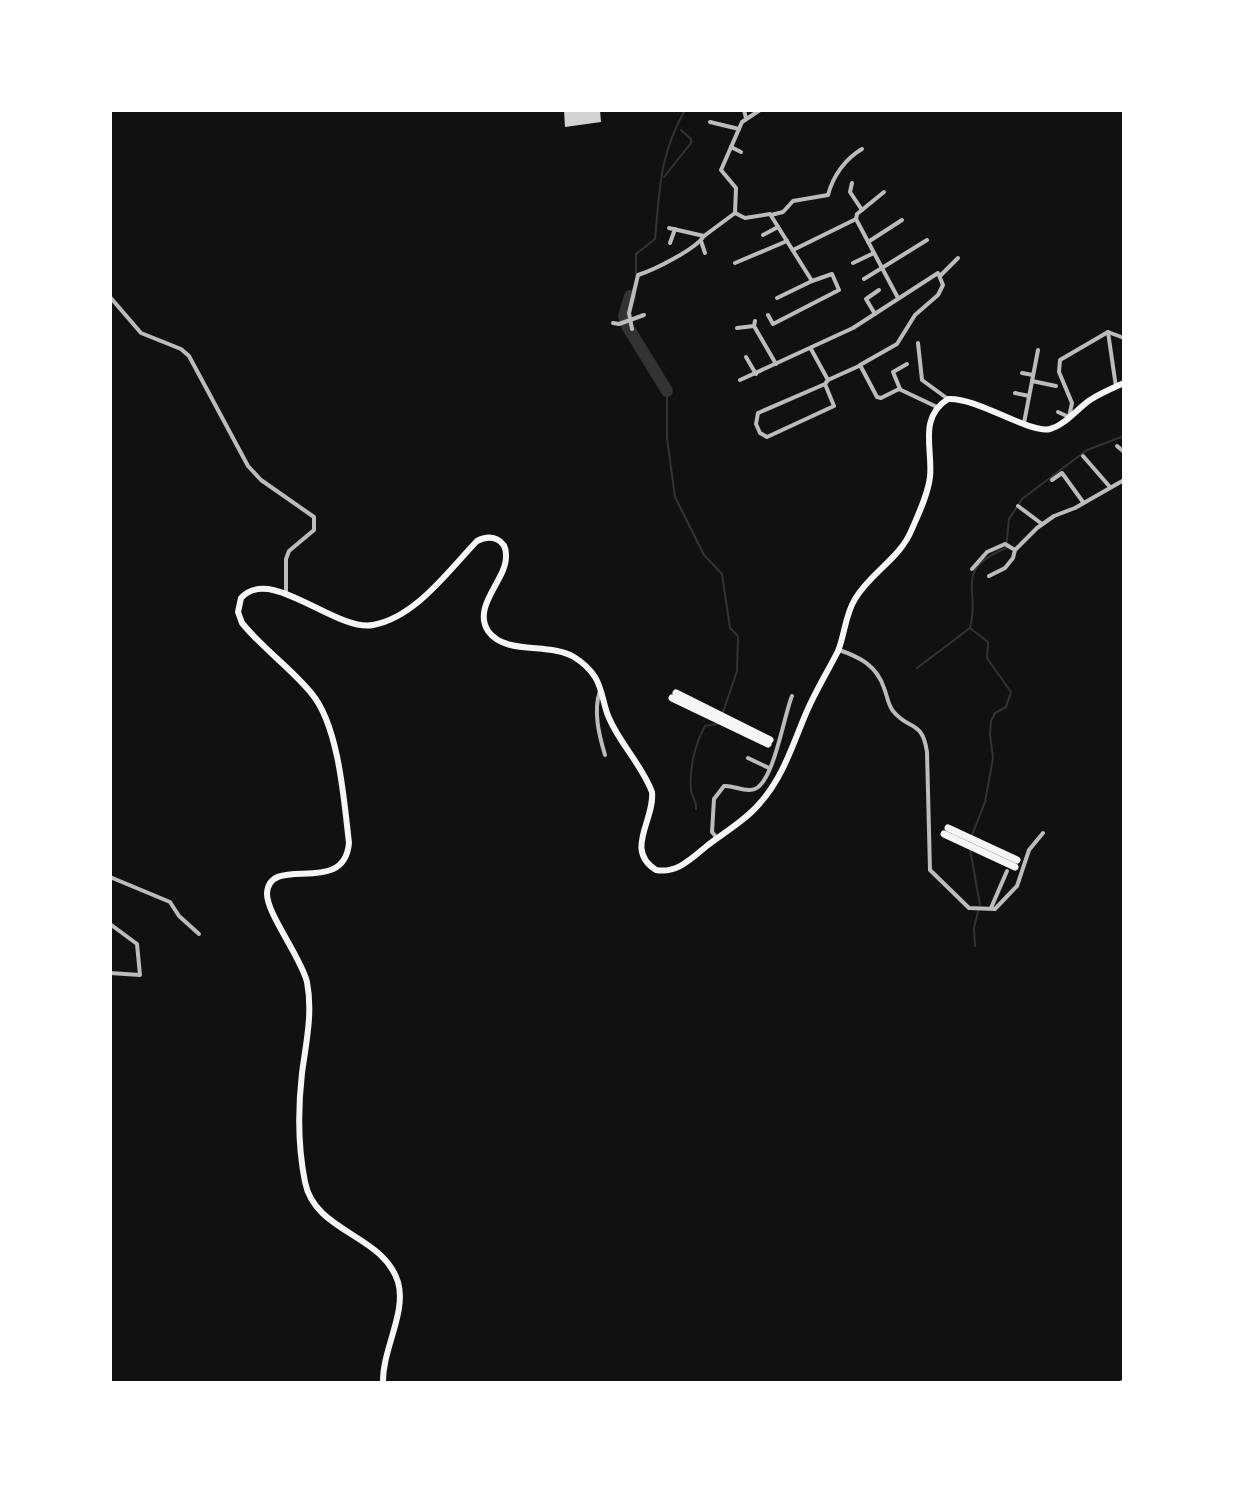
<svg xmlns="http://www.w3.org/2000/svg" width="1234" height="1493" font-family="Ubuntu,sans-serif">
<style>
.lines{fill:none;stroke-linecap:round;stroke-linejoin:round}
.stream{stroke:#333;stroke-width:2}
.river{stroke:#333;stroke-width:12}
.building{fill:#d3d3d3}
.minor{stroke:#bcbcbc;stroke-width:4}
.primary{stroke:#f5f5f5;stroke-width:6}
.motorway{stroke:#f5f5f5;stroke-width:7}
</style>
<rect width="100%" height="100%" fill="#111"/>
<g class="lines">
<g class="stream">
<polyline points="664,177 691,143 691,139 681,130"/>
<path d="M636,273V254L655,239C660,188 659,156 685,110"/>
<polyline points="667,391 667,438 675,497 704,555 722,574 730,628 738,636 737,671 722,715"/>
<polyline points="917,668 970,628"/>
<path d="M696,809C697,800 692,798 691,790C689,769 695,744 705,726L717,724"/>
<path d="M972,835L985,802L993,758L990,735L991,721L995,713L1006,707L1011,692L987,658L988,642L970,628C981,588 952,571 1006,548L1009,519L1022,499L1087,450L1124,436"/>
<polyline points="970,849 980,905"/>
<polyline points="975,946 974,928 978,911"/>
</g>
<polyline class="river" points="630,296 624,316 626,324 667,391"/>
</g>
<polygon class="building" points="564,110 600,110 601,122 565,127"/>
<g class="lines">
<g class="minor">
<polyline points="744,110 746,118"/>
<polyline points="760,110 742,122 721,170 736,188 735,213 745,218 770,214 812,281 832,274 839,290 773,324 768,315"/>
<polyline points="710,122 739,129"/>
<polyline points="731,147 741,152"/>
<polyline points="852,183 850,192 862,210"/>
<path d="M771,215L783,212L793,201L828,195C833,176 845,159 862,149"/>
<polyline points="856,219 857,214 884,192"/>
<polyline points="669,228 704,236 735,213"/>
<polyline points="763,235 778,227"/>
<polyline points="701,241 705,253"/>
<polyline points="868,242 902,220"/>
<polyline points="670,243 675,229"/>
<polyline points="793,250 856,219 898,298"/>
<polyline points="735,263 787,241"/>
<polyline points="853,263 874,253"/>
<polyline points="940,276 958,258"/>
<polyline points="864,279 927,240"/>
<polyline points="110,297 141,333 181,349 189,356 248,466 261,480 314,517 314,530 289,551 286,559 286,594"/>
<polyline points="777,298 812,281"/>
<polyline points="875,314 866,299 879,290"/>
<polyline points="755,321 754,326 776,364"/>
<polyline points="613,323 619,324 644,315"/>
<polyline points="737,328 754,326"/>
<path d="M632,329L629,313L638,275C654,270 696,249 704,236"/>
<polyline points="1108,332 1116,387"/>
<polyline points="918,343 922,380 948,399"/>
<polyline points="811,349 828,380 859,366"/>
<polyline points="746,357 756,374"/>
<polyline points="1022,373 1033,375"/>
<polyline points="740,380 853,328 938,273 943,285 938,295 915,315 897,344 860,365 877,397 881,398 899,389 937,407"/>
<polyline points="1032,381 1056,386"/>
<polyline points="825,384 834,406 767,437 760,433 756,424 758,413 825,384 828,380"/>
<polyline points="900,389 893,372 907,364"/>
<polyline points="1015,393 1029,396"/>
<polyline points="1058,412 1069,417 1072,403 1059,372 1060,360 1108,332 1124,338"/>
<polyline points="1024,423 1038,350"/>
<polyline points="1117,446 1124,452"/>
<polyline points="1083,456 1110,487"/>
<polyline points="1052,480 1062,473 1083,502"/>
<polyline points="1018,506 1042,524"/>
<polyline points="972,569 987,552 1005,544 1015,550"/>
<polyline points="989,576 1005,568 1013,558 1015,550 1037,528 1054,516 1075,508 1124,480"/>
<path d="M839,650C860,657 877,666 884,688C887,695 888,705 893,711C909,731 922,719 927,752L930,870L969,908L995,909L1017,886L1029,850L1043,833"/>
<path d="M600,691C593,711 599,735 605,755"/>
<polyline points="748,758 769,768"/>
<path d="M717,838L712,832L714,799L724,786C734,785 745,793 755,789C774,781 784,715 792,696"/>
<polyline points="110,877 170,902 179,916 199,934"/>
<polyline points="991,908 1007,871"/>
<polyline points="110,924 137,944 140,975 110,973"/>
<polyline points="110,1279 110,1280"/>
<polyline points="1120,1383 1124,1381"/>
</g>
<path class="primary" d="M383,1383C382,1350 407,1312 398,1282C383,1234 315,1233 305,1182C298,1147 298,1108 302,1073C306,1043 313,1013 307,982C301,957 266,913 267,893C270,853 344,898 349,843C344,801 339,727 312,694C291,668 263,649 242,623L238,612L241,598C271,565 335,632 373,625C416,617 449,570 477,541C490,534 507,538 506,557C506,580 472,606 488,631C506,656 549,642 574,657C582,662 590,669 595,677C603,690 603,705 609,718C620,744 642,765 652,792C655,820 624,850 656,870C677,874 692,858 708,845C725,832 746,820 760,803C784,776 793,743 807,711C816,690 828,671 838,651C845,634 845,615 855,599C871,572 900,559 912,529C919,513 928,494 930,477C933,449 918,418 948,399C977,397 1029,434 1050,429C1065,425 1077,409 1090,400C1101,393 1113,388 1124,383"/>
<g class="motorway">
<polyline points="676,693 770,740"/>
<polyline points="672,698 768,744"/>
<polyline points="948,828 1017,860"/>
<polyline points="944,834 1015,867"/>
</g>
</g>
<rect width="1234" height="1493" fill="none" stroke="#ffffff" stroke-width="224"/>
</svg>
